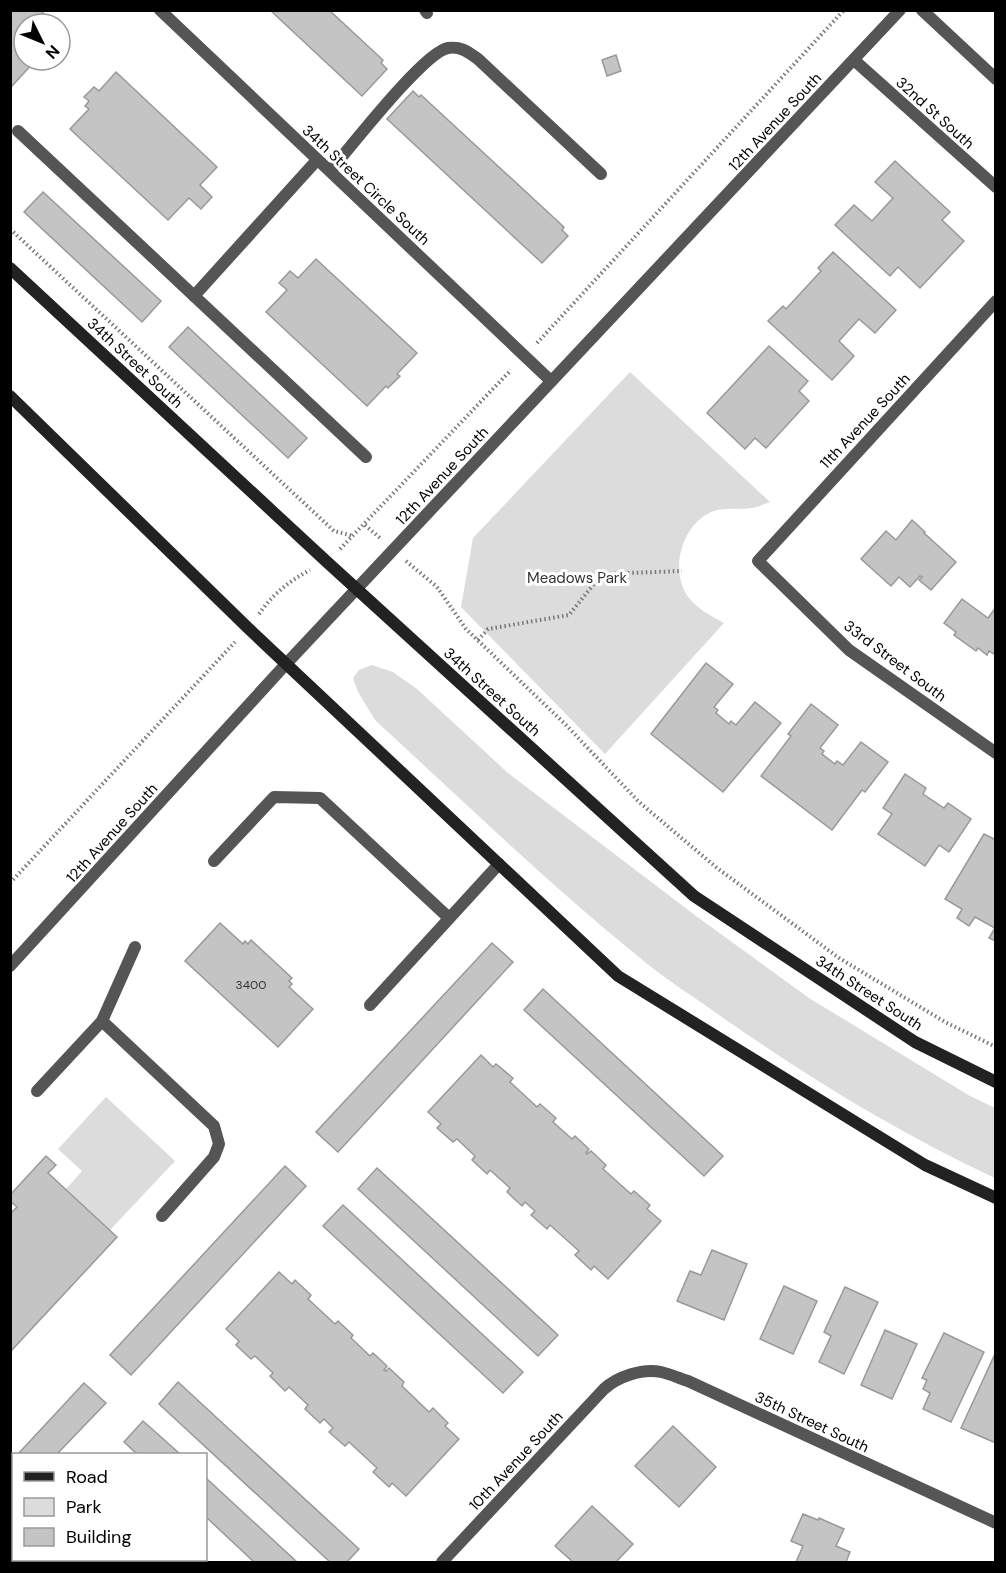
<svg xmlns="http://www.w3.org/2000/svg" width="1006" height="1573" font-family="'DM Sans',sans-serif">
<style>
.green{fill:#dcdcdc}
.building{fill:#c4c4c4;stroke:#999;stroke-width:1.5}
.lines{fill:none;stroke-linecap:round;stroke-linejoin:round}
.path{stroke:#777;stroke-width:4;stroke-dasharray:1.5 3;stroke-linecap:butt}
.service{stroke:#555;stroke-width:12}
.minor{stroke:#555;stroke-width:12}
.tertiary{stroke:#555;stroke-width:12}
.secondary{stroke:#222;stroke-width:12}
.labels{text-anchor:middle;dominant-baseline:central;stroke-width:6;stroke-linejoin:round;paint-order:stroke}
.number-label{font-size:12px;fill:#313131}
.street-label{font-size:15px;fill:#000;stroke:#fff}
.park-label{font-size:15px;fill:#333;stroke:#fff}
</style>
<rect width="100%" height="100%" fill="#fff"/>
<g class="green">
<path d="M630,372L770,502C764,504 758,507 752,508C739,510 723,507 711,512C683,525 671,565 685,592C693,607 710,615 724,623L605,754L461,607L473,538Z"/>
<path d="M372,665L393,672L417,689L508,773L696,916L809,998L970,1096L995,1108V1178C898,1133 806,1076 719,1015C694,997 668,981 645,962C551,886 464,802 375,720L358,692L353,678L359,670Z"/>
<polygon points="106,1097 175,1161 110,1230 66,1189 82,1171 58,1149"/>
</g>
<g class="building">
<polygon points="10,10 40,10 53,23 24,24 24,60 36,60 10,88"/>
<polygon points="270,10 329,10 383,60 381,63 387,69 362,96"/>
<polygon points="616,55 621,71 607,76 602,60"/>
<polygon points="116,72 217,167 200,185 212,197 201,209 189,198 168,220 70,129 89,109 85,106 89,101 84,97 94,87 99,91"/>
<polygon points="413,91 419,97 421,95 564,227 562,230 568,236 542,263 387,119"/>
<polygon points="895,161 950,212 942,220 964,241 920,288 898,267 890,276 835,225 854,205 872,221 893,198 875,182"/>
<polygon points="43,192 161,301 142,322 24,212"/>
<polygon points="833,252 896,310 875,333 859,319 839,341 854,356 832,380 768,321 783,306 786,309 821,271 818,268"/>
<polygon points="316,259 417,353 397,374 400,376 388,388 386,386 367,406 266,312 287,290 279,283 290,271 298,278"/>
<polygon points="188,327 307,438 288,458 169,347"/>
<polygon points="769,346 808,381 799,391 809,401 766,448 755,438 745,449 707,413"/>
<polygon points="912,520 925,532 924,533 956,562 931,590 919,580 922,577 920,576 910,587 899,577 891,586 861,559 886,531 896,540"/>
<polygon points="962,599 988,618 996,607 996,655 989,651 987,655 978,648 976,651 954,635 956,632 944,623"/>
<polygon points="706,663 733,684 714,707 718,710 716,713 729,724 731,721 736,725 755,702 781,723 723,792 651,734"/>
<polygon points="811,704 838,725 820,748 824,751 822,754 835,764 837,761 843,765 861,742 888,762 865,792 862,790 832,830 761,776 791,736 788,734"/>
<polygon points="905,774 926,788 923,794 944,808 948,803 971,819 949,852 939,845 925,866 878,834 892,814 883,808"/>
<polygon points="984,834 996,840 996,941 989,938 995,928 975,917 969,926 957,918 962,909 945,899"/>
<polygon points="220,923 243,944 245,941 248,944 251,940 292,978 289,981 292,984 289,987 313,1009 278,1047 185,961"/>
<polygon points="492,943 513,962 338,1152 316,1132"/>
<polygon points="543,989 723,1156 704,1176 524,1010"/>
<polygon points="481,1055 493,1067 496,1064 513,1078 510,1082 537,1107 540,1104 556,1118 553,1122 572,1139 575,1136 589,1149 586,1153 587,1154 591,1151 606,1165 603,1169 631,1194 634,1191 650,1205 647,1209 661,1221 608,1279 594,1266 591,1270 575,1255 579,1251 550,1225 547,1229 531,1215 535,1211 525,1202 522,1206 507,1192 510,1188 490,1170 487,1174 472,1160 475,1156 457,1139 453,1142 437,1128 441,1124 428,1112"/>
<polygon points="46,1156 56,1165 48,1173 117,1237 10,1352 10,1214 17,1207 10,1201 10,1195"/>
<polygon points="285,1166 306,1186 131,1375 110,1355"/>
<polygon points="377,1168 558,1335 538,1356 358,1189"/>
<polygon points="343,1205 523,1372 503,1393 323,1226"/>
<polygon points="712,1250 747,1264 724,1320 677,1301 690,1271 701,1275"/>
<polygon points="279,1272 292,1284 295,1280 311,1295 308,1299 335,1324 338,1321 353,1335 351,1338 370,1356 373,1353 387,1366 384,1370 386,1371 389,1368 404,1382 402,1386 429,1412 433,1408 448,1423 445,1426 459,1439 406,1496 392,1483 389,1487 373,1472 377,1468 349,1442 345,1446 329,1432 333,1428 324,1419 320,1423 305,1409 308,1405 289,1387 285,1391 270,1376 273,1373 255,1356 251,1359 236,1345 239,1341 226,1329"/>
<polygon points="784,1286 817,1301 793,1354 760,1339"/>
<polygon points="845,1287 878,1302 844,1374 819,1362 831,1336 824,1332"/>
<polygon points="885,1330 917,1344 892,1399 861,1385"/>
<polygon points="944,1333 984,1352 951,1422 923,1409 930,1393 923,1389 927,1380 922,1378"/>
<polygon points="994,1356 996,1356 996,1443 961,1428"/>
<polygon points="178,1382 359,1549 347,1562 330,1562 159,1404"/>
<polygon points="84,1383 106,1403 57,1454 18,1454"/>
<polygon points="143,1421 180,1454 137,1454 124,1442"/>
<polygon points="673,1426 716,1467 679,1507 635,1466"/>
<polygon points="14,1459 14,1502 10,1505 10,1462"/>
<polygon points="206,1478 297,1562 254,1562 206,1517"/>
<polygon points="592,1506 633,1544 616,1562 573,1562 555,1546"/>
<polygon points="803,1514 818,1520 819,1518 844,1529 836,1546 850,1552 846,1562 796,1562 803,1546 791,1541"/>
<polygon points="26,1560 139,1560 143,1562 29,1562"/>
</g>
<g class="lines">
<g class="path">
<polyline points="10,229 334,531 353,536"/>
<polyline points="537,343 844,10"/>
<polyline points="365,525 380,538"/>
<polyline points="340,549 511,370"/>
<polyline points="406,561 437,587 466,629 565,724 639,802 717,868 839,958 945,1022 996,1047"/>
<path d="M259,614C272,595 289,581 310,570"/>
<polyline points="478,640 488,629 569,615 602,574 682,571"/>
<polyline points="10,883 235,642"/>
</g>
<g class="service">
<polyline points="425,10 427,13"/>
<polyline points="18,131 366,457"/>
<path d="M330,171C350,148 424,52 448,48C461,46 468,52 478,59L601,174"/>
<polyline points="194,296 317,160"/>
<polyline points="214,861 274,797 320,798 449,918"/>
<polyline points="370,1005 499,864"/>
<polyline points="102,1021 214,1126 219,1144 214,1157 162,1216"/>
<polyline points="37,1091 102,1021 135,947"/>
</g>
<g class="minor">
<polyline points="160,10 551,381"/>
<polyline points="922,10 996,79"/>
<polyline points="854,60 996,187"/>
<polyline points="996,301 758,561 849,650 996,753"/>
<path d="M442,1562L604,1389C617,1377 642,1368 661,1372C670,1374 679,1378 688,1381L996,1523"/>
</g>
<polyline class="tertiary" points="10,966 286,664 900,10"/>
<g class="secondary">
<polyline points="10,268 327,562 694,896 915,1042 996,1082"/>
<polyline points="10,396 248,628 618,976 925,1165 996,1198"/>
</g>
</g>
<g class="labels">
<g class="number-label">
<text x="251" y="985">3400</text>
</g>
<g class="street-label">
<text transform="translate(935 113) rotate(42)">32nd St South</text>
<text transform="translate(775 122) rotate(-47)">12th Avenue South</text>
<text transform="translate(366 185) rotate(43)">34th Street Circle South</text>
<text transform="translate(135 363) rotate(43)">34th Street South</text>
<text transform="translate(865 421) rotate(-47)">11th Avenue South</text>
<text transform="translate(442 476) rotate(-47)">12th Avenue South</text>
<text transform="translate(895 661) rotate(37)">33rd Street South</text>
<text transform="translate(492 692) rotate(42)">34th Street South</text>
<text transform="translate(112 833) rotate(-48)">12th Avenue South</text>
<text transform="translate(869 993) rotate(33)">34th Street South</text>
<text transform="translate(812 1422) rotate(25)">35th Street South</text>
<text transform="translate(516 1461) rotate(-47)">10th Avenue South</text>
</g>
<g class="park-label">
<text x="577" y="578">Meadows Park</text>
</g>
</g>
<rect width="1006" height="1573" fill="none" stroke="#000000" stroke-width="24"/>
<rect x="12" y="1453" width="195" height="108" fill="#ffffff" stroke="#999999" stroke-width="1.5"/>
<rect x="24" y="1472" width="30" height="9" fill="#222222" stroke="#999999" stroke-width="1.5"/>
<text x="66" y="1483" font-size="18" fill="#000000">Road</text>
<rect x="24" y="1498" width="30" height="18" fill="#dcdcdc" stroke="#999999" stroke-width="1.5"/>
<text x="66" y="1513" font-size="18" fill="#000000">Park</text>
<rect x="24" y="1528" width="30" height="18" fill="#c4c4c4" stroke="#999999" stroke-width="1.5"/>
<text x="66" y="1543" font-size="18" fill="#000000">Building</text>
<g transform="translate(42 42) rotate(133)"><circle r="28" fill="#ffffff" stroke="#999999" stroke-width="1.5"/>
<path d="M0-4.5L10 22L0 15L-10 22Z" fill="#000000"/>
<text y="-9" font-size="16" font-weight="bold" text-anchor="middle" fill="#000000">N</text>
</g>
</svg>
